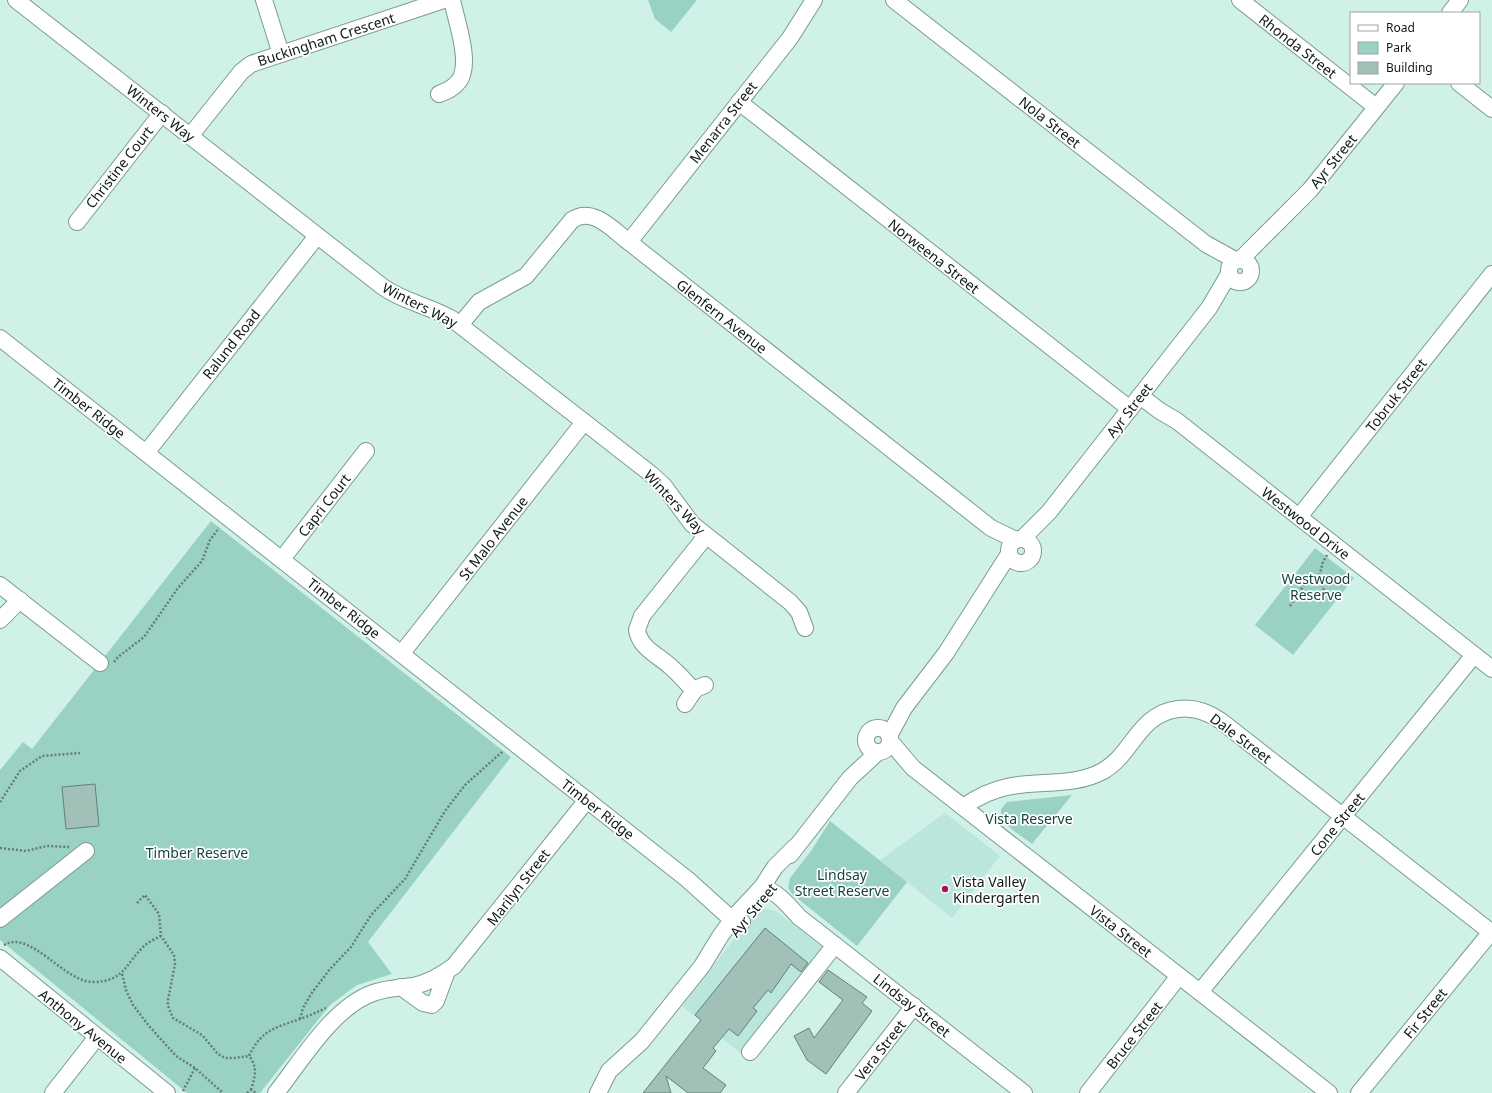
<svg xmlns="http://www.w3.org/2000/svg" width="1492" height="1093" font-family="'Noto Sans',sans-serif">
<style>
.built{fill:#bbe6db}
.green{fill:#99d2c4}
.building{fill:#a0c0b8;stroke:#628179}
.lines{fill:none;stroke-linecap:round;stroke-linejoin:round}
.minor-casing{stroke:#7b9a92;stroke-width:18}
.path{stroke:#667c76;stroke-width:2.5;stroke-dasharray:2 2;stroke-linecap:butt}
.minor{stroke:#fff;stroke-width:16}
.poi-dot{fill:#a3155b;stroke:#fff;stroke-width:1.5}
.labels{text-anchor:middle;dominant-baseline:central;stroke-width:3.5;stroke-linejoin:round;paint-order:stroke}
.street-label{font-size:14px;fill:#0e1a17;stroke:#fff}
.park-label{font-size:14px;fill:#17443b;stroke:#fff}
.poi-label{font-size:14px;fill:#0e1a17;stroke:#fff;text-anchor:start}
</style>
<rect width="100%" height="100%" fill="#d0f1e8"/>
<g class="built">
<polygon points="945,813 1000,856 952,918 880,860"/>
<polygon points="759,907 776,911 828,952 830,959 750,1061 682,1006"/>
</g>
<g class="green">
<polygon points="648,0 697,0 671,32 655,19"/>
<polygon points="211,521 511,757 368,942 392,974 357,985 330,1005 260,1093 187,1093 0,940 0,770 23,742 32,749"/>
<polygon points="1315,548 1354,578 1293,655 1255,625"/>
<path d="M1072,795L1032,844C1021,835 999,825 1001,809L1007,802Z"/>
<polygon points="830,821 907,882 857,946 792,894 788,888 790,878 811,851"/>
</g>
<g class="building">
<polygon points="95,784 99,826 66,829 62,787"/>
<polygon points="765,928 808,963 801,972 791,964 771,993 768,990 753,1008 757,1011 738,1036 729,1029 713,1048 716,1051 703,1068 726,1085 720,1093 688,1093 666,1076 671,1093 643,1093 701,1020 695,1015"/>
<polygon points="828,970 867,997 862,1003 872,1011 826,1074 807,1060 794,1036 809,1028 814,1038 843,1000 819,982"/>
</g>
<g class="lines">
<defs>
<g id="minor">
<path d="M16,0L383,287C404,302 430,306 452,319L651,474L664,486L692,524L790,602L799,612L805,628"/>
<polyline points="264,0 281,54"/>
<polyline points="894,0 1206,244 1235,260"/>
<polyline points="1240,0 1376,107"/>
<polyline points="1450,13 1460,0"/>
<polyline points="1459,83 1492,109"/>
<path d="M439,94C447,91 454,88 459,81C472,63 456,20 452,0"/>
<polyline points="739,102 1130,409"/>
<polyline points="191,135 241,72 251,64 444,0"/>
<polyline points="77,222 162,113"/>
<polyline points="629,242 790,38 814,0"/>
<polyline points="1241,259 1310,190 1396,83"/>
<circle cx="1240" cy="271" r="11"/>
<path d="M460,325L479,302L526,276L572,220C593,206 613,230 629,242L991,528L1016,540"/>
<polyline points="0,338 687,879 728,916 742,922"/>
<polyline points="1140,396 1160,411 1177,421 1492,669"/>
<polyline points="146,453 317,236"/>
<polyline points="1299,517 1492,274"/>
<polyline points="1022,539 1049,512 1209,308 1229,274"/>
<circle cx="1021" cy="551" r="12"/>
<polyline points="282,559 366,451"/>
<polyline points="0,585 100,663"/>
<polyline points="0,620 20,600"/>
<polyline points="402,653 584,422"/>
<path d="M694,691C687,683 680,675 672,668C660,656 640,649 637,630L642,616L706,536"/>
<polyline points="685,704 695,689 705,685"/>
<circle cx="878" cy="740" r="12"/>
<polyline points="889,736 904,708 946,653 1009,554"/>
<polyline points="890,741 913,768 1329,1093"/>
<path d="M963,807C976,798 992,790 1007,787C1038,780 1074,787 1103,771C1133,754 1138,714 1178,709C1194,707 1208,712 1221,721L1492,933"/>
<polyline points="790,855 850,778 878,752"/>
<path d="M762,887C778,892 788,905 799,917L1024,1093"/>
<polyline points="0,919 86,851"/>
<polyline points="0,958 167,1093"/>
<polyline points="401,987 423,1003 432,1005 436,1001 447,971"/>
<polyline points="1200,992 1474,655"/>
<polyline points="750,1052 835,945"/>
<polyline points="53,1093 97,1037"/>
<path d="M276,1093C302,1060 333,1007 373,993C386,988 399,988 413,986C428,983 442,975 454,966L587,800"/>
<polyline points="598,1093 609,1071 642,1041 702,966 721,935 735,916 762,887 775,867 795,847"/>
<polyline points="846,1093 914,1006"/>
<polyline points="1088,1093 1179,976"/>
<polyline points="1359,1093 1491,932"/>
</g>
</defs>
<use href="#minor" class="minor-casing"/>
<g class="path">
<polyline points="1319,577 1324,591"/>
<polyline points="1290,606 1304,585 1319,577 1323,562 1327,555"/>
<polyline points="114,662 118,657 144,637 178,588 202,561 210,540 219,528"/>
<polyline points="0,802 20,771 42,756 80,753"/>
<polyline points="0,848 26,851 47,846 69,847"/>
<polyline points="137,903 145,895 159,914 161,936 174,955 175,964 168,1000 168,1006 173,1018 202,1035 218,1054 225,1058 233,1058 249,1056"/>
<path d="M4,945C30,929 64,982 93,982C123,982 126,964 143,947C148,942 155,939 161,936"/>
<polyline points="122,974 126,990 133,1005 149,1026 176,1056 195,1068 223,1093"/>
<polyline points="300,1019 303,1008 311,994 330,969 351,947 371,915 405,879 445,811 465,785 503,751"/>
<path d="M251,1090C255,1077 258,1067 249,1056C262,1029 275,1028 300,1019C309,1016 317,1012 326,1008"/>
<polyline points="183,1091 195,1068"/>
<polyline points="247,1093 251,1090 256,1093"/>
</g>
<use href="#minor" class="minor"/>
</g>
<circle class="poi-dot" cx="945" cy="889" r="4"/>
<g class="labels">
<g class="street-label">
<text transform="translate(326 39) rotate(-18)">Buckingham Crescent</text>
<text transform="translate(1298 46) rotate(38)">Rhonda Street</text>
<text transform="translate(161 113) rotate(38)">Winters Way</text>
<text transform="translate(723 122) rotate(-52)">Menarra Street</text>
<text transform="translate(1050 122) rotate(38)">Nola Street</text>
<text transform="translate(1333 161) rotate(-51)">Ayr Street</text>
<text transform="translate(119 167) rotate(-52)">Christine Court</text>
<text transform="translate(934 256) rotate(38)">Norweena Street</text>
<text transform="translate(420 305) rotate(27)">Winters Way</text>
<text transform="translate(722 316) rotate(38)">Glenfern Avenue</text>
<text transform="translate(231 344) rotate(-52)">Ralund Road</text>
<text transform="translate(1396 395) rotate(-52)">Tobruk Street</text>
<text transform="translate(89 408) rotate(38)">Timber Ridge</text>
<text transform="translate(1129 410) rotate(-52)">Ayr Street</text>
<text transform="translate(675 502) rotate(47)">Winters Way</text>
<text transform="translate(324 505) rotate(-52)">Capri Court</text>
<text transform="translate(1306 523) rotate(38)">Westwood Drive</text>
<text transform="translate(493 538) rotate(-52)">St Malo Avenue</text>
<text transform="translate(344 608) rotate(38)">Timber Ridge</text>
<text transform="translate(1241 738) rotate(37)">Dale Street</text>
<text transform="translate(598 809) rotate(38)">Timber Ridge</text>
<text transform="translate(1337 824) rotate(-51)">Cone Street</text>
<text transform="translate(518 887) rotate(-52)">Marilyn Street</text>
<text transform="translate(753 910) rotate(-51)">Ayr Street</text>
<text transform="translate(1121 931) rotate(38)">Vista Street</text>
<text transform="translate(912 1005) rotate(38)">Lindsay Street</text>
<text transform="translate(1425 1013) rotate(-51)">Fir Street</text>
<text transform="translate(83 1026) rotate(39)">Anthony Avenue</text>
<text transform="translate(1134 1035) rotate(-52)">Bruce Street</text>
<text transform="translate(880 1050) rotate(-52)">Vera Street</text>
</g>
<g class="park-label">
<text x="1316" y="578">Westwood<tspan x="1316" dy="16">Reserve</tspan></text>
<text x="1029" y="818">Vista Reserve</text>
<text x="197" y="852">Timber Reserve</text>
<text x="842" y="874">Lindsay<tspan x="842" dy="16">Street Reserve</tspan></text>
</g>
<g class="poi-label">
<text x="953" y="881">Vista Valley<tspan x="953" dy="16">Kindergarten</tspan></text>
</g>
</g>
<rect x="1350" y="12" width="130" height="72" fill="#ffffff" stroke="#9fa3a2"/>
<rect x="1358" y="25" width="20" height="6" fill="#ffffff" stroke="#9fa3a2"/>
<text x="1386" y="32" font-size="12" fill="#0e1a17">Road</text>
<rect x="1358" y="42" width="20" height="12" fill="#99d2c4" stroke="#9fa3a2"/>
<text x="1386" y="52" font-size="12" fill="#0e1a17">Park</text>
<rect x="1358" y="62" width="20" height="12" fill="#a0c0b8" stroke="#9fa3a2"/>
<text x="1386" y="72" font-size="12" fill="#0e1a17">Building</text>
</svg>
